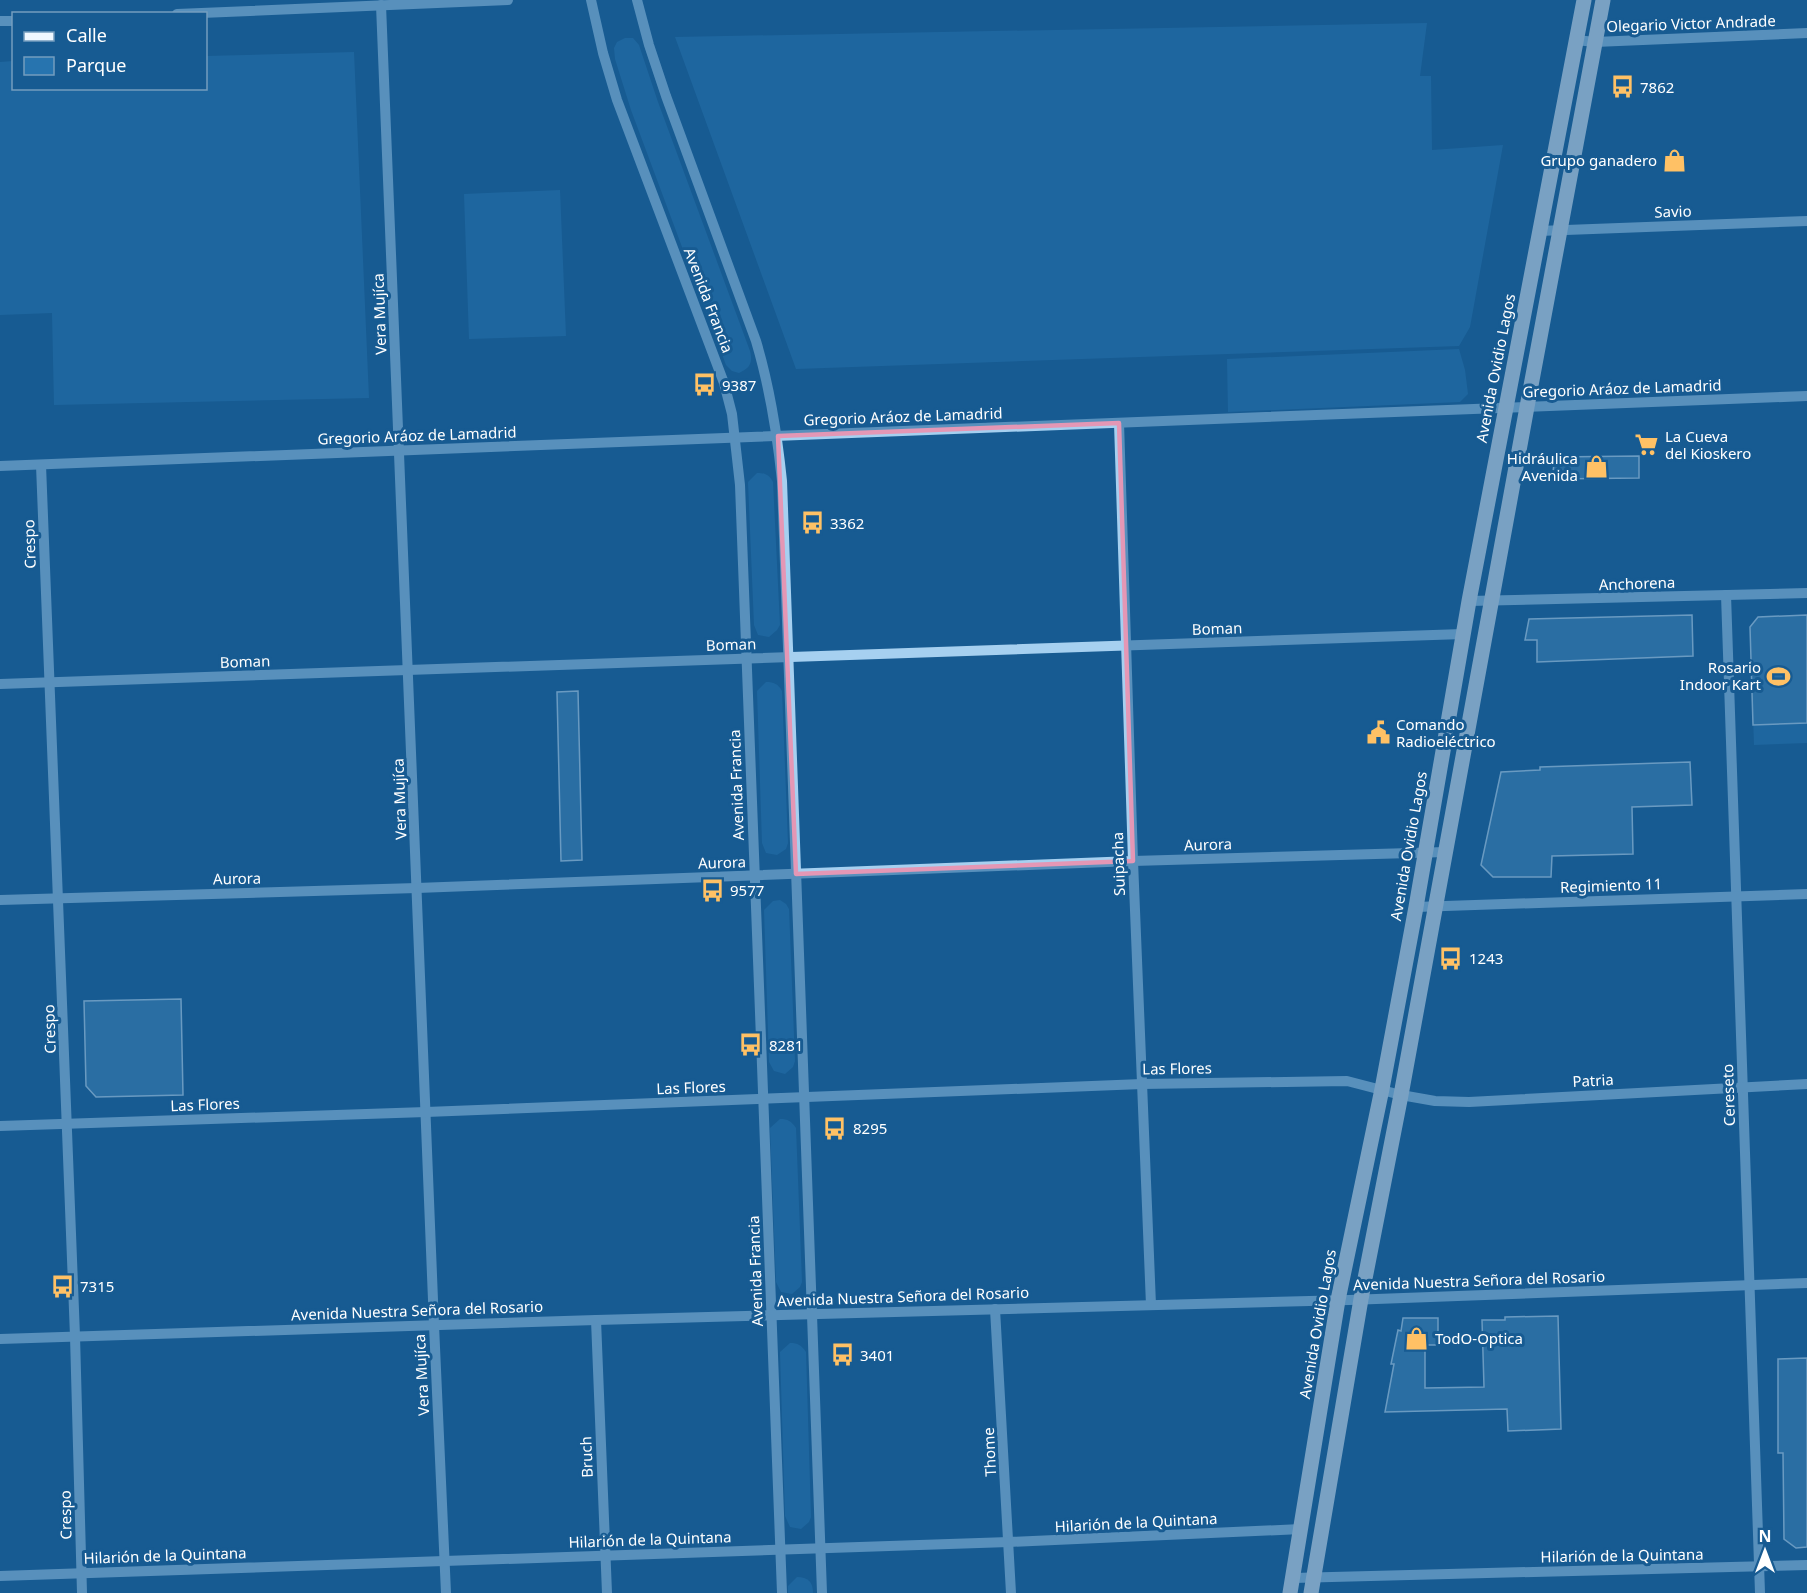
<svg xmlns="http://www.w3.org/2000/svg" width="1807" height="1593" font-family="'Noto Sans',sans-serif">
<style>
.green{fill:#2774af}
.building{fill:#4085b9;stroke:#cde7fb;stroke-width:1.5}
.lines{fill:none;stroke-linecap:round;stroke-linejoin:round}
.minor{stroke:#a6d0f0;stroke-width:10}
.major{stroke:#eff7ff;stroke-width:15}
.marked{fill:none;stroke:#e497b5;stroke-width:4.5;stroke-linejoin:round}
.labels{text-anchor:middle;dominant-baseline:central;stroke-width:6;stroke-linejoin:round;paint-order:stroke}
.street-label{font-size:15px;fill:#fff;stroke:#175b92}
.poi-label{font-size:15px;fill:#fff;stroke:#175b92;text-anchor:start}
</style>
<rect width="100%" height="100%" fill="#175b92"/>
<g class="green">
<polygon points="1427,23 1420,76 1431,76 1432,150 1503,145 1470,327 1459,346 796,369 675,37"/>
<path d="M625,38H633L639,45L658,102L750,351C753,363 750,368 739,373L732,371L726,365L631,110L615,59L614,48L617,42Z"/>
<polygon points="354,52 369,398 54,405 52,313 0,315 0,62 13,61 14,88 206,88 206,56"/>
<polygon points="560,190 566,336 469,339 464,194"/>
<polygon points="1459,349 1465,370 1468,394 1460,402 1228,412 1227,359"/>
<path d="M757,473C766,473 769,475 773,482L780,625L777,630L769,637L758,635L754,625L748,482Z"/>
<polygon points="1807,615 1807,743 1754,745 1750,627 1758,617"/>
<path d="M766,682C774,682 778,684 782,691L788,843L786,849L777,855L766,853L762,843L757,691Z"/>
<polygon points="780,900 786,904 789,909 795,1061 793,1067 785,1074 774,1071 769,1062 764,910 773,901"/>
<path d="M780,1119C788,1119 791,1121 796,1128L802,1282L800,1287L792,1294L781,1292L776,1282L770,1128Z"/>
<path d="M790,1343C798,1343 801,1345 806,1352L811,1517L809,1522L801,1529L790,1527L785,1516L780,1352Z"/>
<path d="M797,1577C808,1577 813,1582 813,1593H788V1586Z"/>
</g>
<g class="building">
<polygon points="1639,456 1639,478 1552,479 1555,457"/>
<polygon points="1692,615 1693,656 1537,662 1537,640 1525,640 1529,619"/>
<polygon points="1807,615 1807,723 1753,725 1750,627 1758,617"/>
<polygon points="578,691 582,860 561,861 557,692"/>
<polygon points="1690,762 1692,805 1632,807 1633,854 1552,856 1551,877 1493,877 1481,865 1501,772 1540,770 1540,767"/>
<polygon points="181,999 183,1095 96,1097 86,1086 84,1001"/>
<polygon points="1558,1316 1561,1429 1508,1431 1507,1409 1385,1412 1394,1364 1391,1364 1398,1330 1401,1331 1403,1318 1438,1318 1438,1345 1425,1345 1425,1388 1484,1387 1482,1320 1505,1320 1505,1317"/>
<polygon points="1807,1358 1807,1547 1796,1548 1784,1539 1783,1453 1778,1453 1778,1359"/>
</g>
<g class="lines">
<g class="minor">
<polyline points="591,0 603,53 617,100 724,383 732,414 740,485 782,1593"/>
<path d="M637,0L649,45L666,96L756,341C770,388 777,432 782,481L822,1593"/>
<polyline points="381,5 434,1325 446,1593"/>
<polyline points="177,14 508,0"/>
<polyline points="0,21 14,21"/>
<polyline points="1576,40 1595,42 1807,33"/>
<polyline points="1539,231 1807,221"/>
<polyline points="1119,423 1133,861 1151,1305"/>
<polyline points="41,465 75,1336 82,1593"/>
<polyline points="0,466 1807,396"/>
<polyline points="1726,595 1760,1593"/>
<polyline points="1469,601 1807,593"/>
<polyline points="0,684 1463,634"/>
<polyline points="0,900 417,888 1133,861 1446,852"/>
<polyline points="1416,907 1807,894"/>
<polyline points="0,1126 426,1112 1142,1084 1347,1081 1401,1095 1435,1101 1469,1102 1807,1084"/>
<polyline points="995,1309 1011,1593"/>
<polyline points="596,1320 607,1593"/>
<polyline points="0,1339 596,1320 1349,1300 1807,1283"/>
<polyline points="0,1576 1009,1542 1301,1529"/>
<polyline points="1293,1578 1807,1565"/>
</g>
<g class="major">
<polyline points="1290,1593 1338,1300 1382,1089 1416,907 1469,601 1584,0"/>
<polyline points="1311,1593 1361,1299 1401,1095 1527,407 1603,0"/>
</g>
</g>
<path d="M0 0H1807V1593H0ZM1119,423L1133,861L796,874L778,436Z" fill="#175b92" fill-opacity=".55" fill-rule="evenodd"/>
<path class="marked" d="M1119,423L1133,861L796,874L778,436Z"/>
<defs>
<symbol id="bus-bare" viewBox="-9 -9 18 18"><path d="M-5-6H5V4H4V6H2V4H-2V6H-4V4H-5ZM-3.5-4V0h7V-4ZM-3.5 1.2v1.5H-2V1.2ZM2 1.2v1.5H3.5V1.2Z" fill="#ffc165" stroke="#175b92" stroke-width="2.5" paint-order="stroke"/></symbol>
<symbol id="shop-bare" viewBox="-9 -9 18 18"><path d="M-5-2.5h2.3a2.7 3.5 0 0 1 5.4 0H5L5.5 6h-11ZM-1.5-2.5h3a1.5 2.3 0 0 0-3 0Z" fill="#ffc165" stroke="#175b92" stroke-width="2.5" paint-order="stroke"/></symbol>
<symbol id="supermarket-bare" viewBox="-9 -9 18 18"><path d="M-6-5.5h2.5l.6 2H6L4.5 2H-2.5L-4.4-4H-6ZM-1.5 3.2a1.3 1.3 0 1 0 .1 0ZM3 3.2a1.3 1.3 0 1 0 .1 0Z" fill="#ffc165" stroke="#175b92" stroke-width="2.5" paint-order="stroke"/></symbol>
<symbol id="stadium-bare" viewBox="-9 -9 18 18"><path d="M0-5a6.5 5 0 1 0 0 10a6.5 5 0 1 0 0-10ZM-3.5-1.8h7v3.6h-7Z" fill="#ffc165" stroke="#175b92" stroke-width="2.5" paint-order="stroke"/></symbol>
<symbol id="civic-bare" viewBox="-9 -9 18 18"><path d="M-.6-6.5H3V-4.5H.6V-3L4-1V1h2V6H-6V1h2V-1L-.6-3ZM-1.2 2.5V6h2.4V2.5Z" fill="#ffc165" stroke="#175b92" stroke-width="2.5" paint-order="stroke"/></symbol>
</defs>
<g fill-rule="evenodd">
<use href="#bus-bare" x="1606" y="70" width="33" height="33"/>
<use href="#shop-bare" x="1658" y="144" width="33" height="33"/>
<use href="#bus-bare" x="688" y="368" width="33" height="33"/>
<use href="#supermarket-bare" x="1630" y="428" width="33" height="33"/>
<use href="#shop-bare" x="1580" y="450" width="33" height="33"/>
<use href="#bus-bare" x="796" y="506" width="33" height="33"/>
<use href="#stadium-bare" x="1762" y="660" width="33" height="33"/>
<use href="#civic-bare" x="1362" y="716" width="33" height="33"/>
<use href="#bus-bare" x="696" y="874" width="33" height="33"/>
<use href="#bus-bare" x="1434" y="942" width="33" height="33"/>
<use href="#bus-bare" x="734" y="1028" width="33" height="33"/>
<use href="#bus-bare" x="818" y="1112" width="33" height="33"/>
<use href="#bus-bare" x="46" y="1270" width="33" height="33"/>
<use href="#shop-bare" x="1400" y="1322" width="33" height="33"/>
<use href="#bus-bare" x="826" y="1338" width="33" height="33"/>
</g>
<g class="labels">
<g class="street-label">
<text transform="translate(1691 23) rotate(-2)">Olegario Victor Andrade</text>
<text transform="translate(1673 211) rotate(-2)">Savio</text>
<text transform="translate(709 300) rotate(69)">Avenida Francia</text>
<text transform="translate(379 314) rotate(-92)">Vera Mujíca</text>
<text transform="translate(1495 368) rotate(-79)">Avenida Ovidio Lagos</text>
<text transform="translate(1622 388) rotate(-2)">Gregorio Aráoz de Lamadrid</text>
<text transform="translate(903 416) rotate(-2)">Gregorio Aráoz de Lamadrid</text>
<text transform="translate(417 435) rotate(-2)">Gregorio Aráoz de Lamadrid</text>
<text transform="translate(29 544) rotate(-92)">Crespo</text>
<text transform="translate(1637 583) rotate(-2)">Anchorena</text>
<text transform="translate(1217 628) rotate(-2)">Boman</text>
<text transform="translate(731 644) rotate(-2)">Boman</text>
<text transform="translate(245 661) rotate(-2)">Boman</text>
<text transform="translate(736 785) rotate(-92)">Avenida Francia</text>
<text transform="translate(399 799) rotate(-92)">Vera Mujíca</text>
<text transform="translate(1208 844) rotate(-2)">Aurora</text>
<text transform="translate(1408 846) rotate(-80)">Avenida Ovidio Lagos</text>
<text transform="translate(722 862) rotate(-2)">Aurora</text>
<text transform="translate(1118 864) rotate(-92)">Suipacha</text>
<text transform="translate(237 878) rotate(-1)">Aurora</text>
<text transform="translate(1611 885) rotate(-2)">Regimiento 11</text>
<text transform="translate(49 1029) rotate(-92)">Crespo</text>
<text transform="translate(1177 1068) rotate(-1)">Las Flores</text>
<text transform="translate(1593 1080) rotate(-3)">Patria</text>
<text transform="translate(691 1087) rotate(-2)">Las Flores</text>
<text transform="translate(1728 1095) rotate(-92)">Cereseto</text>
<text transform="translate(205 1104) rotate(-2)">Las Flores</text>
<text transform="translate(755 1271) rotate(-92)">Avenida Francia</text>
<text transform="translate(1479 1280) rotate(-2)">Avenida Nuestra Señora del Rosario</text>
<text transform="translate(903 1296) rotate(-2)">Avenida Nuestra Señora del Rosario</text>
<text transform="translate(417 1310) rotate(-2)">Avenida Nuestra Señora del Rosario</text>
<text transform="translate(1317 1324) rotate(-80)">Avenida Ovidio Lagos</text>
<text transform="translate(421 1375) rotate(-93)">Vera Mujíca</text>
<text transform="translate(989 1452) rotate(-93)">Thome</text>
<text transform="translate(586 1457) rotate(-92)">Bruch</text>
<text transform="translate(65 1515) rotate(-91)">Crespo</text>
<text transform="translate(1136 1522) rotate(-3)">Hilarión de la Quintana</text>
<text transform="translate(650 1539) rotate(-2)">Hilarión de la Quintana</text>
<text transform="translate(165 1555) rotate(-2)">Hilarión de la Quintana</text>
<text transform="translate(1622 1555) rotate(-1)">Hilarión de la Quintana</text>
</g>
<g class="poi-label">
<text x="1640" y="87">7862</text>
<text x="1657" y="160" text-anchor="end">Grupo ganadero</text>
<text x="722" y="385">9387</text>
<text x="1665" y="436">La Cueva<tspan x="1665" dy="17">del Kioskero</tspan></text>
<text x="1578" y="458" text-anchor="end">Hidráulica<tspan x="1578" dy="17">Avenida</tspan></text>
<text x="830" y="523">3362</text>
<text x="1761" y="667" text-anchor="end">Rosario<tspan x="1761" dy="17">Indoor Kart</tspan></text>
<text x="1396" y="724">Comando<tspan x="1396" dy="17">Radioeléctrico</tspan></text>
<text x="730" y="890">9577</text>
<text x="1469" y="958">1243</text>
<text x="769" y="1045">8281</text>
<text x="853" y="1128">8295</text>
<text x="80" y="1286">7315</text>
<text x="1435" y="1338">TodO-Optica</text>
<text x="860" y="1355">3401</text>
</g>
</g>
<rect x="12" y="12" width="195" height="78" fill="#175b92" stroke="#749dbe" stroke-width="1.5"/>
<rect x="24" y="32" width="30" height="9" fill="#eff7ff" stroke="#749dbe" stroke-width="1.5"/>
<text x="66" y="42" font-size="18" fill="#ffffff">Calle</text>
<rect x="24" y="57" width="30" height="18" fill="#2774af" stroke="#749dbe" stroke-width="1.5"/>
<text x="66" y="72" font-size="18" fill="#ffffff">Parque</text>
<g transform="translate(1765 1551)" stroke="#175b92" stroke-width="4.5" paint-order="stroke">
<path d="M0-4.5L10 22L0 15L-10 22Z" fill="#ffffff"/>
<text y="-9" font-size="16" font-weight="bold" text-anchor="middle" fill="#ffffff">N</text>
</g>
</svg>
